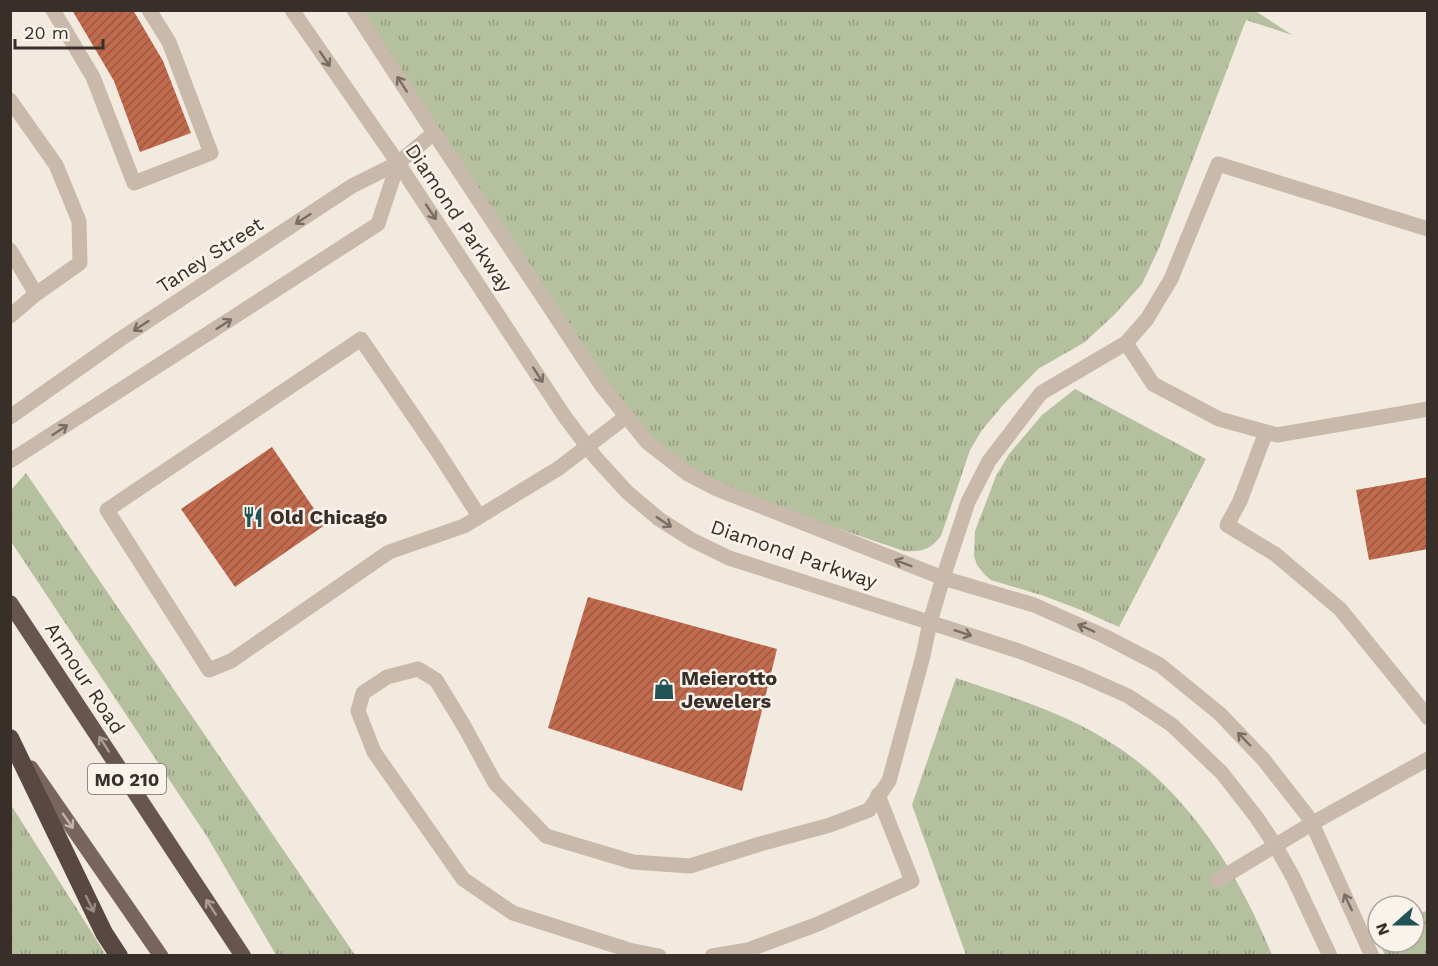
<svg xmlns="http://www.w3.org/2000/svg" width="1438" height="966" font-family="'Work Sans',sans-serif">
<style>
.grass{fill:url(#grass-tufts)}
.building{fill:url(#building-hatch)}
.lines{fill:none;stroke-linecap:round;stroke-linejoin:round}
.service{stroke:#c9b9ab;stroke-width:15}
.minor{stroke:#c9b9ab;stroke-width:15}
.tertiary{stroke:#c9b9ab;stroke-width:15}
.primary{stroke:#79655c;stroke-width:15}
.trunk{stroke:#68564e;stroke-width:16}
.motorway{stroke:#584841;stroke-width:18}
.oneway{stroke:#796d64}
.oneway2{stroke:#a99d95}
.oneway3{stroke:#bfb3ab}
.oneway4{stroke:#988c85}
.labels{text-anchor:middle;dominant-baseline:central;stroke-width:5;stroke-linejoin:round;paint-order:stroke}
.shield{fill:#f9f3eb;stroke:#726964;stroke-width:1.5}
.shield-label{font-size:18px;font-weight:bold;fill:#382e2a}
.street-label{font-size:20px;fill:#382e2a;stroke:#f9f3eb}
.poi-label{font-size:20px;font-weight:bold;fill:#382e2a;stroke:#f9f3eb;text-anchor:start}
</style>
<defs>
<pattern id="grass-tufts" width="24" height="20" patternUnits="userSpaceOnUse" patternTransform="scale(1.5)"><rect width="24" height="20" fill="#b5c09f"/><path d="M3 7l-1-3M5 7V3M7 7l1-3M15 17l-1-3M17 17v-4M19 17l1-3" fill="none" stroke="#949c82"/></pattern>
<pattern id="building-hatch" width="6" height="6" patternUnits="userSpaceOnUse" patternTransform="scale(1.5)"><rect width="6" height="6" fill="#c06a4e"/><path d="M-1 1l2-2M0 6l6-6M5 7l2-2" fill="none" stroke="#9d5841"/></pattern>
</defs>
<rect width="100%" height="100%" fill="#f2e9df"/>
<g class="grass">
<path d="M1206,10L1214,12V11L1254,10L1292,35L1246,20L1159,248L1142,284L1115,314L1085,342L1038,369L1003,405L982,430L970,450L941,536C930,550 922,552 904,551L721,489L655,443L616,394L359,11Z"/>
<polygon points="1075,389 1206,459 1119,627 1081,610 1044,596 991,580 984,574 977,565 974,556 975,531 996,476 1009,454 1042,415"/>
<polygon points="26,473 355,955 276,955 208,838 12,543 10,539 11,490"/>
<path d="M956,678C1011,697 1067,713 1116,746C1189,793 1240,876 1272,955H966L912,805Z"/>
<polygon points="10,805 11,805 106,955 11,955"/>
<polygon points="1427,911 1427,955 1385,955 1379,942 1414,942 1414,914"/>
</g>
<g class="building">
<polygon points="72,10 133,10 163,61 191,133 140,152 114,81"/>
<polygon points="272,447 325,525 235,587 181,509"/>
<polygon points="1428,477 1428,549 1369,560 1356,490"/>
<polygon points="588,597 777,649 742,791 548,728"/>
</g>
<g class="lines">
<g class="service">
<polyline points="53,10 93,77 134,183 211,153 169,42 149,10"/>
<polyline points="10,100 56,165 79,221 80,263 36,294 10,316"/>
<polyline points="10,250 36,294"/>
<polyline points="1126,343 1153,384 1219,419 1277,435 1428,409"/>
<polyline points="1266,432 1240,501 1227,525 1275,554 1340,609 1423,711 1428,718"/>
<polyline points="479,516 436,449 361,339 107,510 209,670 231,661 389,552 464,526 559,468 627,416"/>
<polyline points="1218,880 1311,824 1428,759"/>
<polyline points="659,956 629,950 513,913 463,879 374,752 358,711 363,693 387,677 418,669 436,680 464,726 495,783 546,836 633,862 690,866 760,844 830,825 869,810 889,781 923,656 930,622 943,578 968,502 989,461 1041,393 1126,343 1147,319 1171,279 1218,164 1428,229"/>
<polyline points="712,956 748,950 818,924 912,881 878,795"/>
</g>
<g class="minor">
<polyline points="10,417 119,340 352,186 398,163 434,133"/>
<polyline points="10,461 378,224 398,163"/>
</g>
<g class="tertiary">
<polyline points="292,10 398,163 565,417 596,458 627,492 659,519 692,540 729,558 1019,651 1081,675 1128,696 1172,725 1222,773 1257,818 1275,845 1293,877 1330,956"/>
<polyline points="354,10 434,133 602,386 647,442 688,474 717,489 943,578 1034,605 1104,636 1160,665 1220,714 1263,759 1310,819 1372,956"/>
</g>
<polyline class="primary" points="31,768 161,956"/>
<polyline class="trunk" points="10,603 243,956"/>
<polyline class="motorway" points="10,738 104,933 119,956"/>
</g>
<defs><path id="oneway-shaft" d="M-6 0H5M1.5-3L5.5 0L1.5 3" fill="none" stroke-width="1.6" stroke-linecap="round" stroke-linejoin="round" transform="scale(1.5)"/></defs>
<g class="oneway">
<use href="#oneway-shaft" transform="translate(325 59) rotate(56)"/>
<use href="#oneway-shaft" transform="translate(402 84) rotate(-123)"/>
<use href="#oneway-shaft" transform="translate(431 212) rotate(56)"/>
<use href="#oneway-shaft" transform="translate(303 219) rotate(147)"/>
<use href="#oneway-shaft" transform="translate(224 324) rotate(-33)"/>
<use href="#oneway-shaft" transform="translate(141 326) rotate(147)"/>
<use href="#oneway-shaft" transform="translate(538 375) rotate(57)"/>
<use href="#oneway-shaft" transform="translate(60 430) rotate(-33)"/>
<use href="#oneway-shaft" transform="translate(664 522) rotate(34)"/>
<use href="#oneway-shaft" transform="translate(903 563) rotate(-159)"/>
<use href="#oneway-shaft" transform="translate(1086 628) rotate(-156)"/>
<use href="#oneway-shaft" transform="translate(963 633) rotate(18)"/>
<use href="#oneway-shaft" transform="translate(1244 739) rotate(-134)"/>
<use href="#oneway-shaft" transform="translate(1348 902) rotate(-115)"/>
</g>
<g class="oneway2">
<use href="#oneway-shaft" transform="translate(104 744) rotate(-123)"/>
<use href="#oneway-shaft" transform="translate(211 907) rotate(-123)"/>
</g>
<use class="oneway3" href="#oneway-shaft" transform="translate(68 821) rotate(55)"/>
<use class="oneway4" href="#oneway-shaft" transform="translate(90 904) rotate(64)"/>
<defs>
<symbol id="restaurant-bare" viewBox="-9 -9 18 18"><path d="M-5-6h1v4h1v-4h1v4h1v-4h1v5L-1.5 .5V6h-2V.5L-5-1ZM5-6V6H3V1.5H1.5Q1.5-4 5-6Z" fill="#215457" stroke="#f9f3eb" stroke-width="2.5" paint-order="stroke"/></symbol>
<symbol id="shop-bare" viewBox="-9 -9 18 18"><path d="M-5-2.5h2.3a2.7 3.5 0 0 1 5.4 0H5L5.5 6h-11ZM-1.5-2.5h3a1.5 2.3 0 0 0-3 0Z" fill="#215457" stroke="#f9f3eb" stroke-width="2.5" paint-order="stroke"/></symbol>
</defs>
<g fill-rule="evenodd">
<use href="#restaurant-bare" x="238" y="502" width="30" height="30"/>
<use href="#shop-bare" x="649" y="674" width="30" height="30"/>
</g>
<g class="labels">
<rect class="shield" x="88" y="764" width="78" height="30" rx="4.5"/>
<g class="shield-label">
<text x="127" y="779">MO 210</text>
</g>
<g class="street-label">
<text transform="translate(459 218) rotate(56)">Diamond Parkway</text>
<text transform="translate(210 255) rotate(-33)">Taney Street</text>
<text transform="translate(794 554) rotate(19)">Diamond Parkway</text>
<text transform="translate(85 678) rotate(57)">Armour Road</text>
</g>
<g class="poi-label">
<text x="270" y="517">Old Chicago</text>
<text x="681" y="678">Meierotto<tspan x="681" dy="23">Jewelers</tspan></text>
</g>
</g>
<rect width="1438" height="966" fill="none" stroke="#382e2a" stroke-width="24"/>
<g transform="translate(1396 924) rotate(249)"><circle r="28" fill="#f9f3eb" stroke="#aca49e" stroke-width="1.5"/>
<path d="M0-4.5L10 22L0 15L-10 22Z" fill="#215457"/>
<text y="-9" font-size="16" font-weight="bold" text-anchor="middle" fill="#382e2a">N</text>
</g>
<path d="M15 39v9h88v-9" fill="none" stroke="#382e2a" stroke-width="3"/>
<text x="24" y="39" font-size="18" fill="#382e2a" stroke="#f9f3eb" stroke-width="4.5" paint-order="stroke">20 m</text>
</svg>
